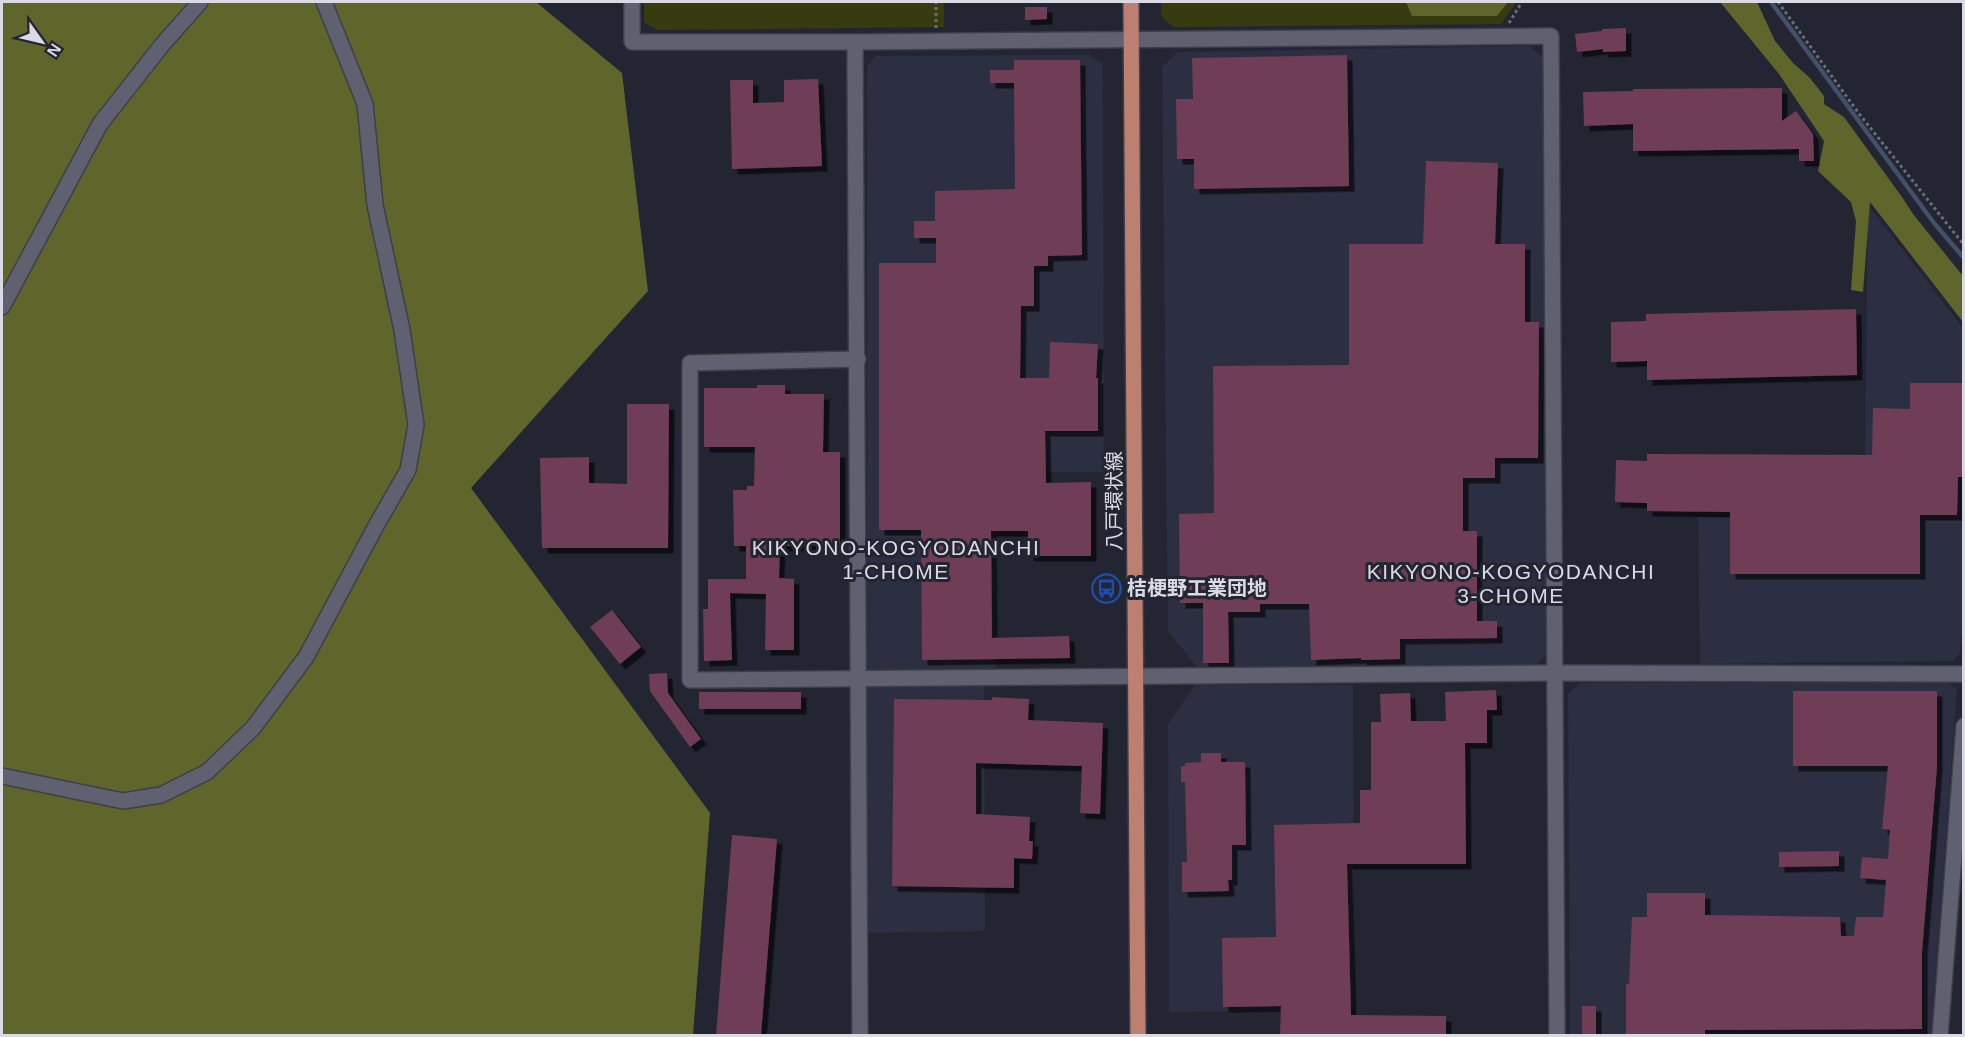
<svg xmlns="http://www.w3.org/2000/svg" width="1965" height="1037" font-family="Arial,'Noto Sans JP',sans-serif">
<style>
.built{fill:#2c2e42}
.green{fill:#383b0f}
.forest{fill:#5f652b}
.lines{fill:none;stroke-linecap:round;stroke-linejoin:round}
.stream{stroke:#415168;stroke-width:4.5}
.building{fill:#703c56;filter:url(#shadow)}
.minor-casing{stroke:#3e3f4a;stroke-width:18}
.major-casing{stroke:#3e3f4a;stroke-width:18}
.path{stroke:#6b6c78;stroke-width:3;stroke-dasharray:3 3;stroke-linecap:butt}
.minor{stroke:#5f6171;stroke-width:15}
.major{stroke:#bd7f70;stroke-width:15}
.labels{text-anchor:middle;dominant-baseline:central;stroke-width:6;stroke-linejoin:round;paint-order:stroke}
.street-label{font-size:20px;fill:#d9dae3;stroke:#232533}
.poi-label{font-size:20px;font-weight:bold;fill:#d9dae3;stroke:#232533;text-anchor:start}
.neighbourhood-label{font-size:21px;letter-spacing:1.5px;fill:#d9dae3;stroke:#232533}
</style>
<defs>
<filter id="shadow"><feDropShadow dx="5.5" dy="5.5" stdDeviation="0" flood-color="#0009"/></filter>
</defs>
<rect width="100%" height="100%" fill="#232533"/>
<g class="built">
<polygon points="1530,46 1543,58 1546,656 1535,665 1198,668 1168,631 1162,67 1178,52"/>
<polygon points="1089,55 1103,64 1104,472 994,472 996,668 984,669 985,931 867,933 867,66 876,56"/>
<polygon points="1868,205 1963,328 1964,518 1864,517"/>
<polygon points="1698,517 1963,519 1964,603 1960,653 1953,661 1700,664"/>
<polygon points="1947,682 1957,689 1931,1035 1570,1035 1568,694 1580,683"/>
<polygon points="1195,685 1353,685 1354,1010 1169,1012 1168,724"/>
</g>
<g class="green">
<polygon points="644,2 944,2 944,27 657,30 644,22"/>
<path d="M1161,2H1517L1501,24L1174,27C1161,18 1161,17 1161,2Z"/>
</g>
<g class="forest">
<polygon points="2,2 536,2 622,73 648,291 471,488 710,813 693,1035 2,1036"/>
<polygon points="1406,2 1508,2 1497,16 1412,16"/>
<polygon points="1720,2 1757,2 1775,41 1793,63 1810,78 1824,96 1824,104 1844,117 1902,197 1913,214 1963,276 1963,322 1870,202 1863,292 1851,290 1856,221 1851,202 1818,171 1824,141 1779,74"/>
</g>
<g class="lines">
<polyline class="stream" points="1771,2 1934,223 1964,258"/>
</g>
<g class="building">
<polygon points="1025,7 1047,7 1047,19 1025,20"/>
<polygon points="1626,28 1626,51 1603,52 1603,49 1577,52 1575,34 1602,31 1602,29"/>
<polygon points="1347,55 1349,186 1194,189 1194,159 1177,159 1176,99 1193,99 1192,58"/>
<polygon points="1014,60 1080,60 1082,255 1048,256 1048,266 1034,266 1034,306 1021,306 1020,378 1049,378 1050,342 1098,344 1096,378 1098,378 1098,431 1045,431 1046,483 1091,482 1091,556 1028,556 1028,531 991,531 992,638 1069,636 1070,658 922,660 921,530 879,530 879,263 936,263 936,238 914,238 914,221 935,221 935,191 1015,189 1014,83 990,83 990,70 1014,70"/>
<polygon points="818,79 822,166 732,169 730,80 753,80 753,103 784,102 784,80"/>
<polygon points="1782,88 1782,121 1796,111 1813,134 1814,161 1799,161 1799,149 1633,151 1633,124 1584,126 1583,92 1633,91 1633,89"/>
<polygon points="1426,161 1498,163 1495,244 1525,244 1525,322 1539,322 1538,458 1495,458 1495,478 1463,478 1463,531 1477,531 1477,621 1497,621 1497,638 1400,639 1400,659 1361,660 1361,658 1311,660 1309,604 1260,604 1260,612 1228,612 1229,663 1203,663 1203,603 1180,603 1179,514 1214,513 1213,366 1349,365 1349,244 1423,244"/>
<polygon points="1856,309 1857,375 1647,380 1647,361 1611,362 1611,322 1646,321 1646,314"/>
<polygon points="1910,383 1964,383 1964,477 1958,477 1957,515 1920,515 1920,574 1730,574 1730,512 1647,511 1647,503 1615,502 1616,460 1647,461 1647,454 1872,455 1873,408 1910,409"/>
<polygon points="757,385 785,385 785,394 824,394 823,452 840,452 840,546 780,546 779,578 794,579 794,650 765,650 766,594 730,593 732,660 704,661 703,609 708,609 708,579 746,579 746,546 734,546 733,490 747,490 747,486 754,486 755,447 704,447 704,388 757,388"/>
<polygon points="627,404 669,404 668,548 542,548 540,458 589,457 589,483 627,484"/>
<polygon points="612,610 641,647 620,664 590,627"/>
<polygon points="667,673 668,693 701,739 690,747 650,691 649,674"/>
<polygon points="1496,690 1497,710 1487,710 1487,743 1465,743 1466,864 1347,864 1351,1015 1446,1016 1446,1035 1280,1035 1281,1006 1223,1007 1222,938 1276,937 1274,825 1360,823 1360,790 1371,790 1371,722 1381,722 1380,694 1410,693 1411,721 1446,721 1445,692"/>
<polygon points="1793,691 1937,691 1937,766 1922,952 1922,1029 1705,1030 1705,1035 1626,1035 1626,984 1629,984 1632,917 1647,917 1647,893 1705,893 1705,915 1840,917 1841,936 1854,936 1856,917 1883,917 1886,880 1860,878 1862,857 1888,859 1890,830 1882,829 1888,766 1793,766"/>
<rect x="699" y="692" width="102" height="17"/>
<polygon points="992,697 1029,699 1028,720 1103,723 1100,814 1080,813 1082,766 976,763 976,814 1030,817 1029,841 1033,841 1032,859 1014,858 1014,888 892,886 894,699 992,700"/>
<polygon points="1201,753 1221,753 1221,762 1245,762 1246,845 1232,845 1232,880 1228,880 1229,891 1182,892 1182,862 1187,862 1185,782 1181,782 1181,766 1185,766 1185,763 1201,762"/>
<polygon points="732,835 777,839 761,1035 716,1035"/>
<polygon points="1839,851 1839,866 1779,867 1779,852"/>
<rect x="1582" y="1006" width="14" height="29"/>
</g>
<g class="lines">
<defs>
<g id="minor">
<polyline points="632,2 632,42 855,42 1551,36 1557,1036"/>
<polyline points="855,42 860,1036"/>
<polyline points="2,307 100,124 162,45 200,2"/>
<polyline points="858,359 690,363 690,680 1555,673 1964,674"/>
<polyline points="2,776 123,801 161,795 207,772 253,728 306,657 377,524 408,470 416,425 402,330 375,205 365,104 324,2"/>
<polyline points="1940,1036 1964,726"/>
</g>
<polyline id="major" points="1131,2 1138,1036"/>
</defs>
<use href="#minor" class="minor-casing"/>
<use href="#major" class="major-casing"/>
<g class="path">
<polyline points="1778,2 1860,115 1964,245"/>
<polyline points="1509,23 1522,2"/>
<polyline points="936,28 936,2"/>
</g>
<use href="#minor" class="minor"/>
<use href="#major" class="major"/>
</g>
<defs>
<symbol id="bus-ring" viewBox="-11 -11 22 22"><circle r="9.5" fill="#232533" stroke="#1a4fb4" stroke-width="1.5"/><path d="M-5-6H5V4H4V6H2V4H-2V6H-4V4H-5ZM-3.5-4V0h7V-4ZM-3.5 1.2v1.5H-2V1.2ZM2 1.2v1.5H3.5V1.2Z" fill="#1a4fb4"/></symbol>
</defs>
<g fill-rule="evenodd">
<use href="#bus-ring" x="1090" y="572" width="33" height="33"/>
</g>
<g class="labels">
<g class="street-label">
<text transform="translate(1114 501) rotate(-90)">八戸環状線</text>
</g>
<g class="poi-label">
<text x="1127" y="588">桔梗野工業団地</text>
</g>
<g class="neighbourhood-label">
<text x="896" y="547">KIKYONO-KOGYODANCHI<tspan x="896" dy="24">1-CHOME</tspan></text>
<text x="1511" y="571">KIKYONO-KOGYODANCHI<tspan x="1511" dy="24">3-CHOME</tspan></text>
</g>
</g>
<rect width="1965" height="1037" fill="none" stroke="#d9dae3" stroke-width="6"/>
<g transform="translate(42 42) rotate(124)" stroke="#232533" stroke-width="4.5" paint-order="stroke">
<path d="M0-4.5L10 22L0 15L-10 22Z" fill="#d9dae3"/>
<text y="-9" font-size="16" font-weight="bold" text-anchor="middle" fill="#d9dae3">N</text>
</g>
</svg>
